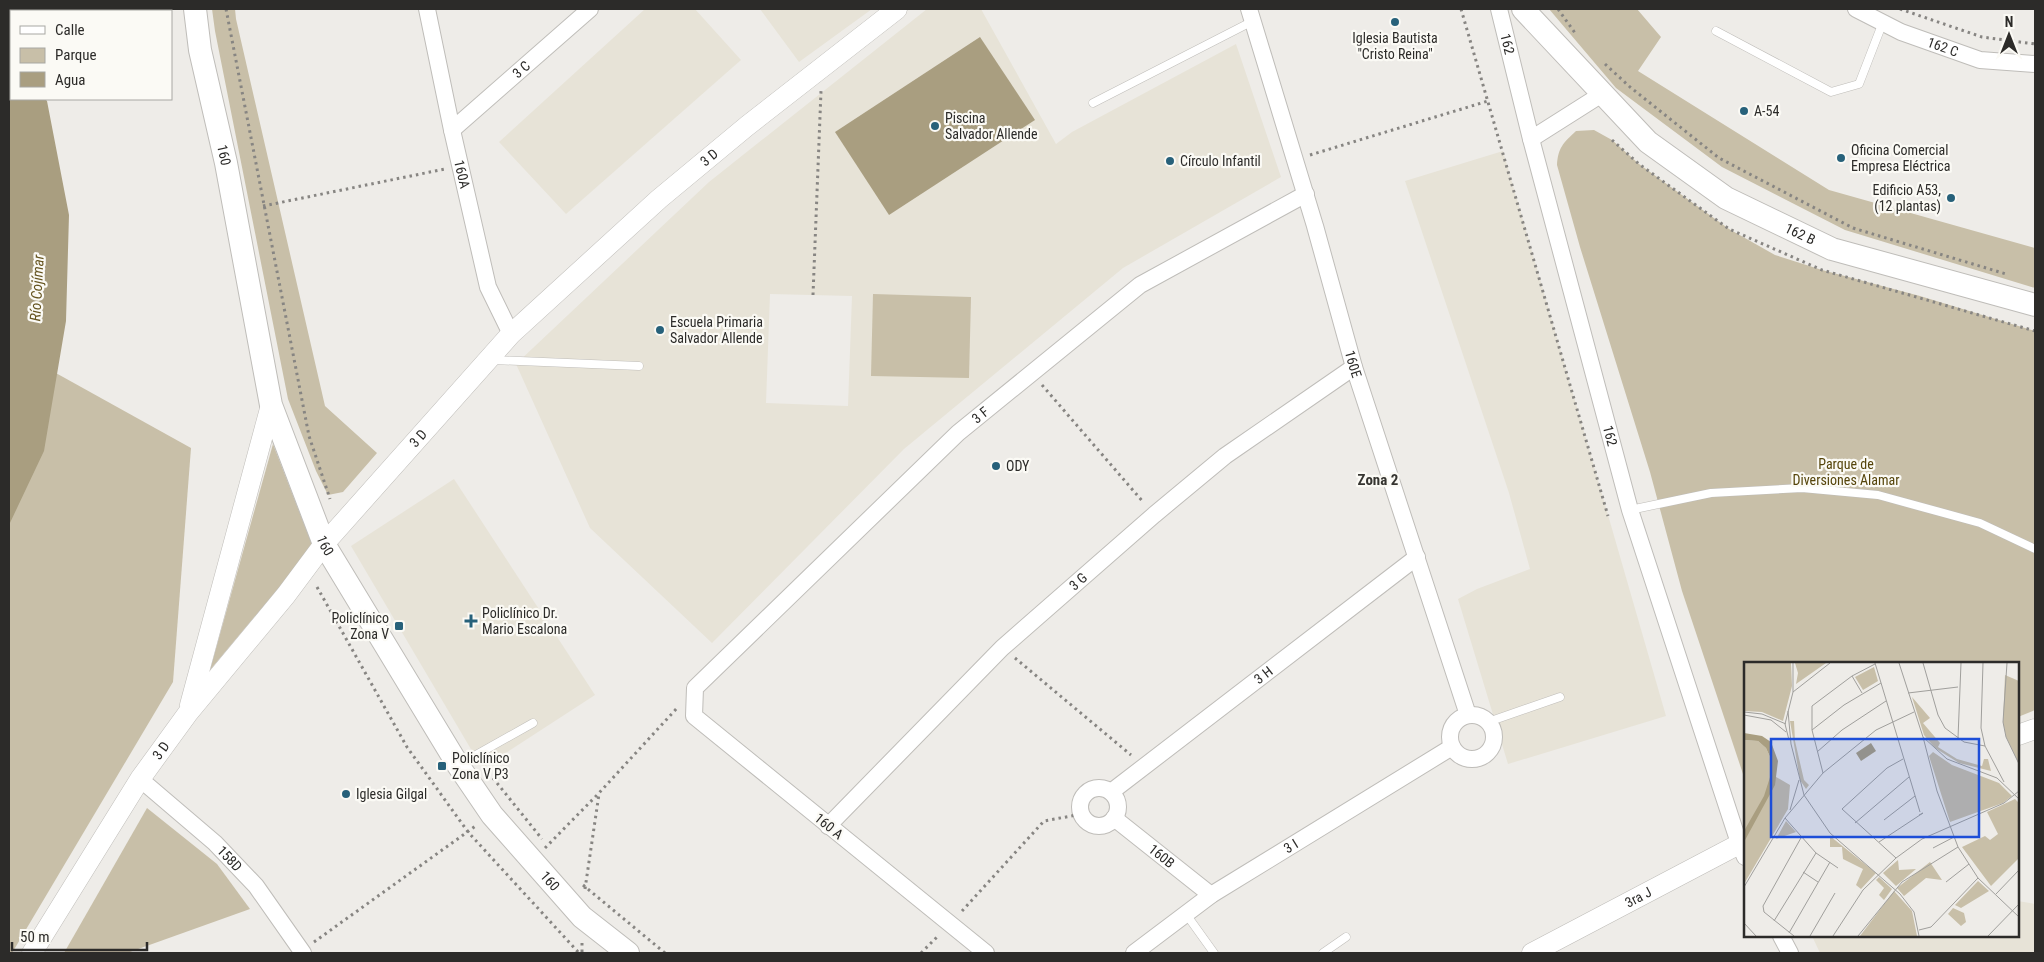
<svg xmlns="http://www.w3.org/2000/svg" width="2044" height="962" font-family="'Roboto Condensed',sans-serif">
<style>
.built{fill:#e7e3d7;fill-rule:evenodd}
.green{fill:#c8bfa8}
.water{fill:#a99e80}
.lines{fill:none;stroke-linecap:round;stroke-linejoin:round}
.service-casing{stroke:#bfbdb9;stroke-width:9}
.minor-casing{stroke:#bfbdb9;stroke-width:18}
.tertiary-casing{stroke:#bfbdb9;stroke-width:21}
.secondary-casing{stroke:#bfbdb9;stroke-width:24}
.path{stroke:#878582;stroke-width:3;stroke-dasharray:2.5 4;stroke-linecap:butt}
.service{stroke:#fff;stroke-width:8}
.minor{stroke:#fff;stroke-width:16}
.tertiary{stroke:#fff;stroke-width:20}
.secondary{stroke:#fff;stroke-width:22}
.poi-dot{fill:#27617a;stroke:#fbfaf5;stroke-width:2}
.labels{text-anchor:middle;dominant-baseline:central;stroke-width:4.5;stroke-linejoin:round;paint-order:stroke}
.poi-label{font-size:14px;fill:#2c2b29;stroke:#fbfaf5;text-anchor:start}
.street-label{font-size:14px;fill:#2c2b29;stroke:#fbfaf5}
.park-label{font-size:14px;fill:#55440a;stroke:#fbfaf5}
.water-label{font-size:15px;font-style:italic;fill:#665520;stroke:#fbfaf5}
.neighbourhood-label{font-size:15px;font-weight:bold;fill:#363531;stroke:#fbfaf5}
.inset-road{fill:none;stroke:#a09f9c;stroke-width:1}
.view{fill:#1d4ed8;fill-opacity:0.15;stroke:#1d4ed8;stroke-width:2.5}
.inset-edge{fill:none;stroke:#2c2b29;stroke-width:2.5}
</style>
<rect width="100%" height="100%" fill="#eeece8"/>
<g class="built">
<polygon points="645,9 695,9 741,60 566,214 499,142"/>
<polygon points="760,9 872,9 799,62"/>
<path d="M927,9H981L1056,144L1072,132L1236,44L1281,177L1123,268L904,449L712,643L590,528L516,364L709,182ZM770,294L852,296L848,406L766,403Z"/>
<polygon points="1503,151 1666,716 1508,764 1458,599 1477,589 1530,569 1509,493 1405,181"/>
<polygon points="454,479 595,695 484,767 475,756 351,546"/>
<polygon points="2018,901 2035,904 2035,953 1820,953 1812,936 2018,936"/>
</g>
<g class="green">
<polygon points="212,9 235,9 236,19 325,406 377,453 343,492 328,495 316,471 288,399 215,31"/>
<polygon points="1549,9 1637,9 1661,37 1638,71 1829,190 2035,248 2035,288 1845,230 1722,167 1616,88"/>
<path d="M1594,130L1612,140L1639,164L1729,229L1775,255L1822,270L1920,296L2035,331V710L2018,717V663H1745V780L1682,591L1650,472L1580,247L1557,165C1558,148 1563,143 1576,131Z"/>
<polygon points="873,294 971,297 969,378 871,376"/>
<polygon points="9,347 191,448 173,682 12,953 9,953"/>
<polygon points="273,444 313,547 210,670"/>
<polygon points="147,808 217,864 250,909 127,953 64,953"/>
</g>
<g class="water">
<polygon points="980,37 1035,120 889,215 835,132"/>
<polygon points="9,44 11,48 11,99 45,99 47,101 69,215 66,321 44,451 9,525"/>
</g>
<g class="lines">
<defs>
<g id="service">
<polyline points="1716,31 1831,92 1859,84 1883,22"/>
<polyline points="1093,103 1253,21"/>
<polyline points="493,360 639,366"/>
<polyline points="1630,510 1711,493 1802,488 1878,495 1980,523 2035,549"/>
<polyline points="1488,722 1560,697"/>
<polyline points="460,764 533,723"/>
<polyline points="1186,914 1214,953"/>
<polyline points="1323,953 1346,937"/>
</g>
<g id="minor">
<path id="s1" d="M427,9L452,130L488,287L511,334"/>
<path id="s2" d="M1249,9L1315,226L1354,367L1468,715"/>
<path id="s3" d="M1499,9L1531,139L1630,510L1739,843L1745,857"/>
<path id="s4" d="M1856,9L1901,32L1980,60L2035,64"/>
<path id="s5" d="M452,130L590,9"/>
<polyline points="1531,139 1602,94"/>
<circle cx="1472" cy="737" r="22"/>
<path id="s6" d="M140,779L215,843L256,886L303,953"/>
<circle cx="1099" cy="807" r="19"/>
<path id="s7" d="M1111,792L1417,557"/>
<path id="s8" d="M1114,818L1211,895"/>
<path id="s9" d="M828,826L1002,648L1154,515L1225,456L1354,367"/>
<polyline points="1781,936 1790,953"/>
<path id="s10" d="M986,953L694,716L695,688L958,433L1140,285L1306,194"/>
<path id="s11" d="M1134,953L1211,895L1452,747"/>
</g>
<g id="tertiary">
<polyline points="190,705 271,405"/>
<polyline points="2018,735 2035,729"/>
<path id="s12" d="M32,953L140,779L188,713L286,595L324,544L511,334L659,199L747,126L897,9"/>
<path id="s13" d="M1532,953L1745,841"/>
</g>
<g id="secondary">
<path id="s14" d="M195,9L200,50L226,163L271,405L324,544L458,765L492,815L582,917L628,953"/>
<path id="s15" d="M1523,9L1648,142L1726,198L1832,249L2035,305"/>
</g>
</defs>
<use href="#service" class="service-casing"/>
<use href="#minor" class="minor-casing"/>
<use href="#tertiary" class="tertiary-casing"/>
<use href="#secondary" class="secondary-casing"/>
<g class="path">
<polyline points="226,9 309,436 330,499"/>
<polyline points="1461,9 1608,516"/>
<polyline points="1558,9 1575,33"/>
<polyline points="1900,9 1982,37 2035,44"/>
<polyline points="1605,64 1630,87 1719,158 1853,228 2006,274"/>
<polyline points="1612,140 1639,164 1729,229 1822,270 2035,331"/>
<polyline points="1310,155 1488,101"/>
<polyline points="263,206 445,169"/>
<polyline points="813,295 821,91"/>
<polyline points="1042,385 1144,503"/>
<polyline points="317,587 407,747 468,832 579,953"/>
<polyline points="1015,658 1131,755"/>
<polyline points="493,778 542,839"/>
<polyline points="545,848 599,793 678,707"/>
<polyline points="583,885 665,953"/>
<polyline points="585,889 599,794"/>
<polyline points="962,911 1044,821 1082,814"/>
<polyline points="314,942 477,825"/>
<polyline points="582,943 582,953"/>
<polyline points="921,953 938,936"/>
</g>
<use href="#service" class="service"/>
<use href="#minor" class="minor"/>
<use href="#tertiary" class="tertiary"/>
<use href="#secondary" class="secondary"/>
</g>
<g class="poi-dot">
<circle cx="1395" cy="22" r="5"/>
<circle cx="1744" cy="111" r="5"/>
<circle cx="935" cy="126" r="5"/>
<circle cx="1841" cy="158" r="5"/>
<circle cx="1170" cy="161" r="5"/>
<circle cx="1951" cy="198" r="5"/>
<circle cx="660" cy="330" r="5"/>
<circle cx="996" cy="466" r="5"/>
<path d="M468.5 613.5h5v5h5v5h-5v5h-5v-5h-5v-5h5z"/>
<rect x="394" y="621" width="10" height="10" rx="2.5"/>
<rect x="437" y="761" width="10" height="10" rx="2.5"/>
<circle cx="346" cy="794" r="5"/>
</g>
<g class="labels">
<g class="poi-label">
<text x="1395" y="38" text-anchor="middle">Iglesia Bautista<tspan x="1395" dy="16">"Cristo Reina"</tspan></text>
<text x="1754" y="111">A-54</text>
<text x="945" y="118">Piscina<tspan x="945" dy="16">Salvador Allende</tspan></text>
<text x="1851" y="150">Oficina Comercial<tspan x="1851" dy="16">Empresa Eléctrica</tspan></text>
<text x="1180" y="161">Círculo Infantil</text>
<text x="1941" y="190" text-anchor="end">Edificio A53,<tspan x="1941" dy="16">(12 plantas)</tspan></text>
<text x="670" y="322">Escuela Primaria<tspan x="670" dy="16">Salvador Allende</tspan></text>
<text x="1006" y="466">ODY</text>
<text x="482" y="613">Policlínico Dr.<tspan x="482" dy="16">Mario Escalona</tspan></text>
<text x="389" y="618" text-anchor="end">Policlínico<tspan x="389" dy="16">Zona V</tspan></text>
<text x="452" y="758">Policlínico<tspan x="452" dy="16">Zona V P3</tspan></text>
<text x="356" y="794">Iglesia Gilgal</text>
</g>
<g class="street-label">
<text stroke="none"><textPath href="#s3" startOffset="36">162</textPath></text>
<text stroke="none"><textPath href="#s4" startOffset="95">162 C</textPath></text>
<text stroke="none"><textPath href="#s5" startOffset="92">3 C</textPath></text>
<text stroke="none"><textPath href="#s14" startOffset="149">160</textPath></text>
<text stroke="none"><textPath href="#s12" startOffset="1050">3 D</textPath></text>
<text stroke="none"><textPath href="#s1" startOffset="169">160A</textPath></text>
<text stroke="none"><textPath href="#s15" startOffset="361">162 B</textPath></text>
<text stroke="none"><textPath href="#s2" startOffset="370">160E</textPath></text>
<text stroke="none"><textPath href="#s10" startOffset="799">3 F</textPath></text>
<text stroke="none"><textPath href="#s3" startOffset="441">162</textPath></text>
<text stroke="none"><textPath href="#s12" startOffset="645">3 D</textPath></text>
<text stroke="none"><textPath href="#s14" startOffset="554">160</textPath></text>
<text stroke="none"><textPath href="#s9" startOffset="350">3 G</textPath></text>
<text stroke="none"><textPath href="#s7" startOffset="192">3 H</textPath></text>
<text stroke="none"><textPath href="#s12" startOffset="240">3 D</textPath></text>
<text transform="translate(829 826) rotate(39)">160 A</text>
<text stroke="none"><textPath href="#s11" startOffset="190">3 I</textPath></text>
<text stroke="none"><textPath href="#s8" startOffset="61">160B</textPath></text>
<text stroke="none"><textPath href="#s6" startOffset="120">158D</textPath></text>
<text stroke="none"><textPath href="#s14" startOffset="959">160</textPath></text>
<text stroke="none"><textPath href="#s13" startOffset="120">3ra J</textPath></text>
</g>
<g class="park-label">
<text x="1846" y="464">Parque de<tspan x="1846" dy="16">Diversiones Alamar</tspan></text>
</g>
<g class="water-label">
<text transform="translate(37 288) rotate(-87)">Río Cojímar</text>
</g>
<g class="neighbourhood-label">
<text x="1378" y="480">Zona 2</text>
</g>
</g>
<g transform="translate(1744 662)">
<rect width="275" height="275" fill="#eeece8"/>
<path d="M0,1H47L48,24L39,59L18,50L0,49ZM51,1H82L52,22L54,11ZM130,5L134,19L119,28L111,15ZM261,13L275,19V102L262,75L259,60ZM168,35L186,56L179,61L196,81L194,85L213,97L238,104L240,97H244L247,109L215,101L191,86L180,73ZM46,59H50L51,79L60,118L65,123L62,127L56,118ZM0,78L14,79L22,86L27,97V112L46,123L44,147L0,222ZM189,90L208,103L255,121L268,134L259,141L206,160L185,94ZM271,137L275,141V196L247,224L218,185L241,174L246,178L254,172L243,150ZM42,159L52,170L32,177ZM86,174L132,211L117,227L112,223L119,207L99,197L98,185H86ZM154,198L155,208L172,207L152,224L139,211ZM186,200L198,218L182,216L160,234L153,226ZM135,215L148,227L140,238L135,233L140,226L132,218ZM234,219L245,229L217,246L211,243ZM150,229L168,249L173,274H116ZM209,246L220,251L222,260L217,264L204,252Z" fill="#c8bfa8"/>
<path d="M0,71L18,74L27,80L34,99L31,123L0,180V169L20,134L27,112V97L22,86L14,79L0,78ZM127,81L132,89L117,99L112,91Z" fill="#a99e80"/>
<path class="inset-road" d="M131,1L176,150M155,1L179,75L203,97L253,116L275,137M179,1L194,53L201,66L220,80L241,84M239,1L237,66L241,84L260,120M263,1L259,60L262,75L275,102M108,14L118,31M49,30V1M164,31L214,25M44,49L47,82L60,133L86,171L156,232L170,250L175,274M0,50L18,52L42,62M0,53L27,58L42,70M68,68L100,43L137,21M179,75L193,129L214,185L234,216L275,255M214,76L217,1M45,78L41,62L49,30L86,1M73,90L98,68L142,39M79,111L68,68V44L108,14L131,2M46,148L55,118M41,156L72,191L94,206M140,158L171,134M111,161L165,115M135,180L179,151L175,153M189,186L210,175M152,196L98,147L143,106L159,97M59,210L74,220M202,220L225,202M0,225L41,156L79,111L132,68L170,50M252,232L275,208M30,259L72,191M0,261L12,274M175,268L187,265L234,216M45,271L86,200M50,274L20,250L19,244L58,174M66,274L91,231M89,274L119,228L152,196L178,177L260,141L275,129M114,274L158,220L214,185M244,274L275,242"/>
<path class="view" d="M27,77H235V175H27Z"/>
<rect width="275" height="275" class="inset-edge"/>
</g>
<rect width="2044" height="962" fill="none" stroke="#2c2b29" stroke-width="20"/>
<rect x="10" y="10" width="162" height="90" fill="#fbfaf5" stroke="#a8a7a3"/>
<rect x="20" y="26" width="25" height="8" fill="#ffffff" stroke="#a8a7a3"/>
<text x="55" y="35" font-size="15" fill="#2c2b29">Calle</text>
<rect x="20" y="48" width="25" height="15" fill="#c8bfa8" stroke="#a8a7a3"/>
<text x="55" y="60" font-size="15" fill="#2c2b29">Parque</text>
<rect x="20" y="72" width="25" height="15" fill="#a99e80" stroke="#a8a7a3"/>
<text x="55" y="85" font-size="15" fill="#2c2b29">Agua</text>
<g transform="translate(2009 35)" stroke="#fbfaf5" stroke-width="4" paint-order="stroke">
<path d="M0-4L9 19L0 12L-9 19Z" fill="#2c2b29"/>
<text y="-8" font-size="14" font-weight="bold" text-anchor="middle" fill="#2c2b29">N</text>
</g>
<path d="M12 942v8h135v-8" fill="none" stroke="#2c2b29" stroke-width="2.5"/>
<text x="20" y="942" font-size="15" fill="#2c2b29" stroke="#fbfaf5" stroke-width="4" paint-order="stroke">50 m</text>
</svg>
